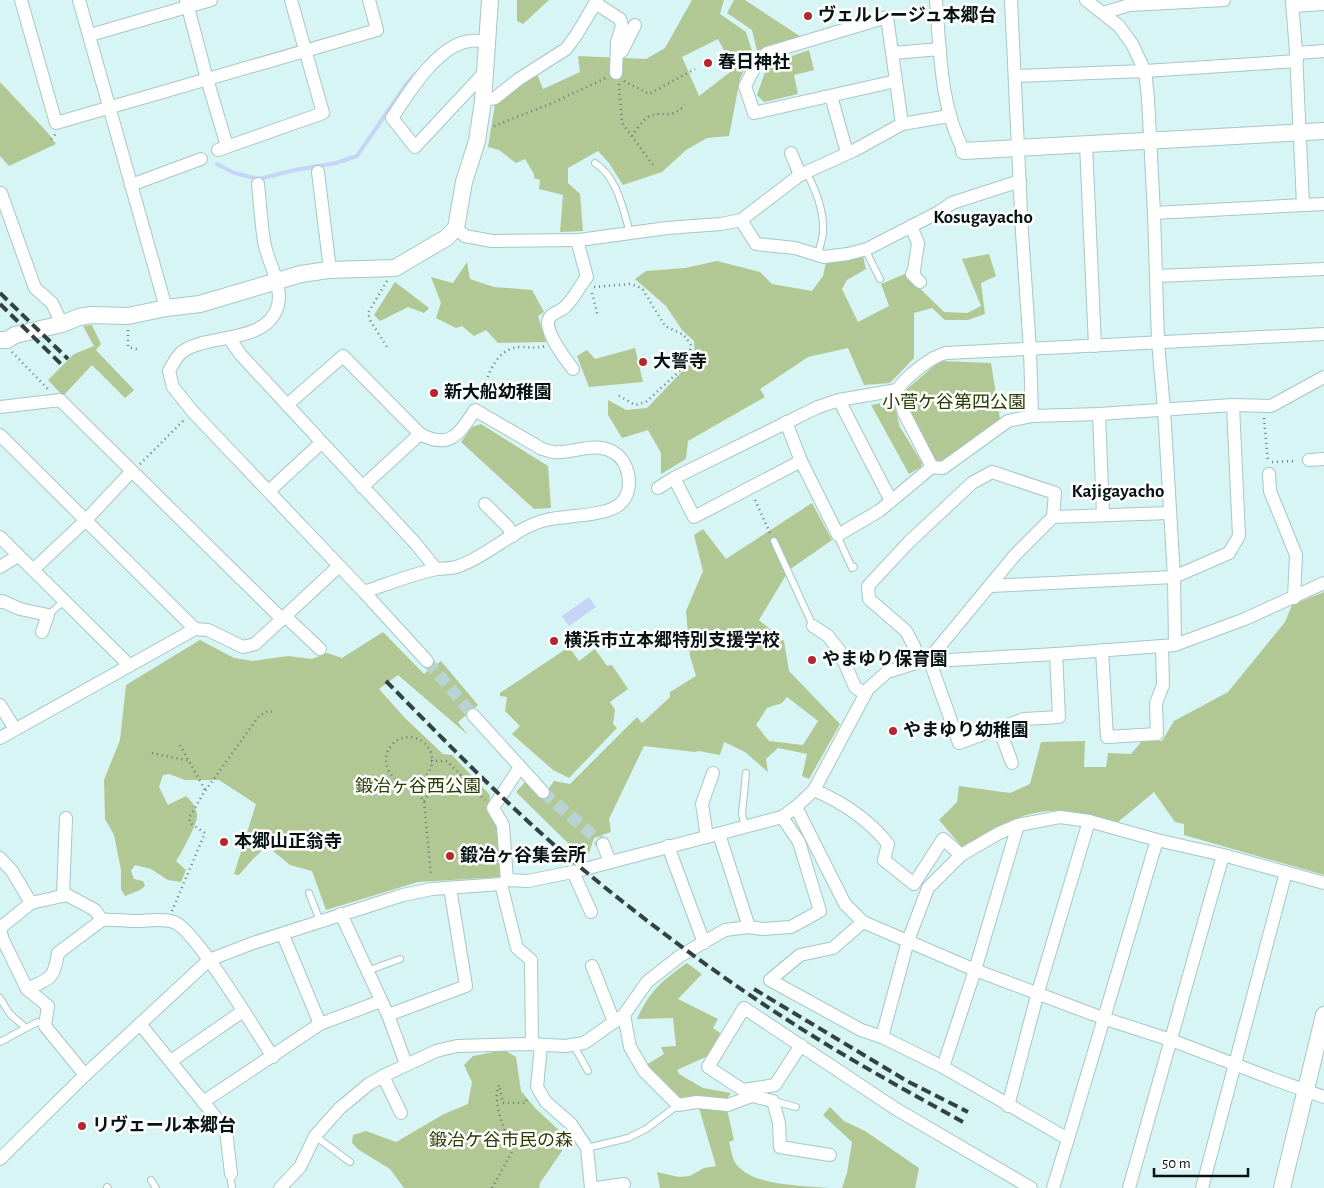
<svg xmlns="http://www.w3.org/2000/svg" width="1324" height="1188" font-family="'Alegreya Sans','Noto Sans JP',sans-serif">
<style>
.green{fill:#b1c895;fill-rule:evenodd}
.water{fill:#c6d5f6}
.lines{fill:none;stroke-linecap:round;stroke-linejoin:round}
.stream{stroke:#c6d5f6;stroke-width:4}
.minor-tunnel{stroke:#b7d3d2;stroke-width:12;stroke-dasharray:12 6;stroke-linecap:butt}
.service-casing{stroke:#a8c6c6;stroke-width:8}
.minor-casing{stroke:#a8c6c6;stroke-width:14}
.tertiary-casing{stroke:#a8c6c6;stroke-width:18}
.path{stroke:#667a7a;stroke-width:2.5;stroke-dasharray:1 4;stroke-linecap:butt}
.service{stroke:#fff;stroke-width:6}
.minor{stroke:#fff;stroke-width:12}
.tertiary{stroke:#fff;stroke-width:16}
.rail{stroke:#324141;stroke-width:4;stroke-dasharray:10 5;stroke-linecap:butt}
.poi-dot{fill:#b6262e;stroke:#fff;stroke-width:2}
.labels{text-anchor:middle;dominant-baseline:central;stroke-width:5;stroke-linejoin:round;paint-order:stroke}
.poi-label{font-size:18px;font-weight:bold;fill:#081313;stroke:#fff;text-anchor:start}
.park-label{font-size:18px;fill:#293d00;stroke:#fff}
.neighbourhood-label{font-size:19px;font-weight:bold;fill:#081313;stroke:#fff}
</style>
<rect width="100%" height="100%" fill="#d6f5f4"/>
<g class="green">
<polygon points="517,0 549,0 523,24 517,21"/>
<path d="M692,0H724L720,14L746,32L752,51L740,79L729,136L707,138L686,150L662,172L623,185L609,163L598,151L568,168V183L580,194L583,231L560,232L563,195L539,189L540,180L534,178V174L525,159L516,163L499,150L488,147L495,104L537,74L543,89L580,72L578,56L646,59L665,48ZM718,39L734,69L699,96L682,57Z"/>
<polygon points="734,0 745,0 801,37 757,51 752,30 727,13"/>
<polygon points="809,50 814,70 794,75 798,94 764,102 757,95 765,72 774,62"/>
<polygon points="0,82 47,132 56,144 9,166 0,156"/>
<polygon points="989,254 996,276 981,283 985,314 968,320 945,320 932,308 914,313 914,358 890,383 864,385 848,348 808,357 760,389 765,397 688,441 686,459 661,474 661,453 648,430 622,438 608,415 608,400 626,410 647,408 695,358 694,341 682,330 666,306 635,279 646,271 685,268 717,261 760,272 772,284 812,291 823,276 826,262 863,256 866,269 847,280 842,289 858,322 889,306 881,284 905,274 944,312 967,313 981,306 962,259"/>
<polygon points="467,262 470,279 494,287 532,290 544,312 538,316 546,342 498,343 486,330 474,336 462,326 456,328 436,318 441,303 431,277 453,283"/>
<polygon points="395,282 429,308 424,313 408,307 380,321 374,315"/>
<polygon points="92,325 101,344 96,350 134,390 125,398 92,365 63,396 48,380 74,354 94,346 83,326"/>
<polygon points="635,348 643,382 589,387 577,356 587,350 595,359"/>
<polygon points="942,361 991,363 1000,419 943,462 934,461 909,410 906,390 935,365"/>
<polygon points="891,401 894,403 900,427 922,463 921,467 909,474 871,405"/>
<polygon points="481,424 548,466 551,508 534,509 461,442 472,427"/>
<path d="M812,503L832,540L789,570L759,620L784,641L789,671L840,724L809,779L802,776L807,754L778,748L766,759L768,772L745,752L724,742L720,755L699,751L695,752L644,746L609,819L611,832L594,838L589,853L572,847L516,792L526,781L543,797L554,781L570,784L637,717L642,723L670,697V692L696,676L690,656L686,611L703,571L694,535L703,529L726,559ZM787,697L818,721L803,745L769,741L756,725L767,708L782,703Z"/>
<path d="M1324,592V875L1184,835V824L1175,822L1154,792L1118,822C1099,817 1079,811 1060,811C1023,809 992,830 962,847L939,820L957,802L959,786L1010,793L1030,784L1041,742L1085,741L1084,767H1106L1108,753L1131,754L1142,741H1162L1174,721L1228,692L1285,622L1292,605Z"/>
<path d="M383,632L424,674L441,661L478,705L458,722L468,735L398,675L379,689L405,718L443,754L452,755L490,795L489,812L498,831L502,877L418,882L326,910L312,871L290,865L267,846L253,859L239,875L234,874L256,804L219,780H185L169,774L163,775L159,787L168,805L186,796C191,801 198,808 197,817C197,824 181,854 176,861L186,870L181,882L168,880L151,869L135,865L131,871L134,879L143,881L145,886L140,890L125,896L121,889V870L114,835L105,819L104,780L120,740L126,685L200,640L234,658L253,661L288,656L312,659L327,653L342,658Z"/>
<polygon points="569,647 579,661 595,649 607,666 612,665 628,689 610,702 615,710 613,724 617,728 569,778 553,770 512,734 520,726 505,711 507,697 500,696 500,693"/>
<path d="M687,963L702,974L678,999L718,1019L713,1028L720,1033L710,1055L677,1070L679,1074L703,1088L731,1093L726,1100H680L646,1065L664,1054L661,1047L676,1046L673,1018L637,1019C650,990 662,981 687,963Z"/>
<polygon points="504,1050 516,1057 521,1091 536,1109 562,1133 562,1151 540,1183 539,1188 404,1188 390,1169 359,1150 352,1143 353,1135 366,1131 396,1142 444,1114 468,1104 472,1082 464,1065 473,1056"/>
<polygon points="830,1107 844,1121 865,1131 919,1168 915,1188 842,1188 847,1173 852,1142 823,1115"/>
<path d="M699,1108L727,1109L734,1140L729,1142C731,1149 732,1158 736,1164C754,1187 801,1185 828,1188H660L657,1172L679,1177L690,1176L704,1168L716,1166Z"/>
</g>
<polygon class="water" points="589,597 596,607 569,626 562,616"/>
<g class="lines">
<polyline class="stream" points="217,164 234,173 259,179 295,170 336,163 357,156 408,82 416,73"/>
<g class="minor-tunnel">
<polyline points="427,661 473,715"/>
<polyline points="543,792 603,844"/>
</g>
<defs>
<g id="service">
<path d="M595,163C617,177 623,209 630,233"/>
<path d="M806,172C816,190 824,212 823,232C823,239 819,248 818,255"/>
<polyline points="865,249 880,279"/>
<polyline points="837,535 852,568 854,567"/>
<polyline points="774,541 813,626"/>
<polyline points="48,615 64,601"/>
<polyline points="745,827 742,814 746,773"/>
<polyline points="309,893 320,921"/>
<polyline points="367,971 400,959"/>
<polyline points="0,998 10,1014 26,1028 38,1022 45,1026"/>
<polyline points="0,1042 26,1028"/>
<polyline points="574,1046 588,1071"/>
<polyline points="774,1101 796,1107"/>
<polyline points="315,1136 350,1162"/>
<polyline points="587,1148 628,1138 646,1129 678,1105"/>
<polyline points="231,1174 230,1174 232,1188"/>
<polyline points="151,1180 156,1188"/>
<polyline points="107,1187 108,1188"/>
</g>
<g id="minor">
<polyline points="21,0 56,123 377,30 369,0"/>
<polyline points="79,0 166,308"/>
<polyline points="186,0 207,79 227,146"/>
<path d="M936,0C940,50 940,107 964,151"/>
<polyline points="1011,0 1022,233 1030,350 1032,416"/>
<polyline points="1086,0 1119,26 1132,44 1145,71 1148,98 1154,213 1158,342 1164,409 1174,577 1175,645"/>
<polyline points="1292,0 1296,53 1303,205"/>
<polyline points="595,3 620,19 622,26 617,42 616,73"/>
<polyline points="1293,6 1324,4"/>
<polyline points="1103,13 1129,5 1224,0"/>
<polyline points="90,35 211,0"/>
<polyline points="893,53 940,49"/>
<polyline points="1296,53 1324,51"/>
<polyline points="617,54 622,51 635,25"/>
<path d="M484,73L415,147L392,118C408,94 438,44 470,41C475,40 481,41 486,42"/>
<polyline points="1015,76 1145,71 1297,61"/>
<polyline points="896,81 754,113 745,86 757,63 767,53 887,17 902,124"/>
<polyline points="831,96 847,153"/>
<polyline points="483,101 495,98 519,79 566,49 577,34 597,0"/>
<polyline points="1086,144 1095,346"/>
<polyline points="218,150 323,113 291,0"/>
<polyline points="791,153 800,175"/>
<polyline points="318,172 330,270"/>
<path d="M258,184C260,203 261,222 264,241C267,262 283,283 278,305C268,345 206,333 182,352C176,357 173,364 169,371L173,387L193,412L364,592C388,584 412,574 437,569C444,568 452,569 459,566C490,555 514,528 546,520C565,515 605,517 620,504C635,491 630,461 613,452C594,441 573,454 553,452C549,451 546,450 542,449L475,410C459,434 450,450 420,434L362,487"/>
<polyline points="131,185 201,159"/>
<polyline points="1,193 35,288 52,303 62,324"/>
<polyline points="1154,213 1324,204"/>
<polyline points="741,220 756,244 795,248 824,257 848,254 867,249 939,212 952,203 1020,181"/>
<polyline points="911,226 918,243 914,271 912,274 920,282"/>
<polyline points="456,228 465,236 492,241 579,240 667,228 721,224 741,220 800,175 855,150 902,124 949,116"/>
<polyline points="1156,276 1324,269"/>
<path d="M1324,334L946,353C930,357 907,376 897,390L904,413L932,467L943,468L1008,421L1032,416L1099,414L1233,405L1271,406L1324,377"/>
<polyline points="229,338 241,355 416,544 436,569"/>
<path d="M573,369C566,360 541,328 550,317C554,312 562,311 566,306C574,298 580,286 587,277L577,240"/>
<polyline points="839,400 891,501"/>
<polyline points="287,405 343,356 420,434"/>
<polyline points="0,407 60,400 282,619"/>
<polyline points="1099,414 1103,514"/>
<polyline points="786,422 801,461 838,535 879,511 932,467"/>
<polyline points="0,435 195,629"/>
<polyline points="1309,460 1324,459"/>
<polyline points="801,461 694,517 674,478 818,407 839,400 897,390"/>
<polyline points="1269,474 1270,491 1296,555 1294,598"/>
<polyline points="658,488 674,478"/>
<polyline points="269,491 321,443"/>
<polyline points="485,504 508,527 513,536"/>
<polyline points="0,537 129,665"/>
<polyline points="0,567 18,556"/>
<polyline points="34,569 86,520 131,472"/>
<polyline points="1324,583 1245,619 1175,645 1056,654 949,660 929,659 887,672 868,689 814,790 796,807 845,904 863,922 975,970 1103,1018 1171,1040 1273,1079 1324,1097"/>
<polyline points="990,586 1174,577 1229,553 1239,536 1233,405"/>
<polyline points="364,592 427,661"/>
<polyline points="0,602 2,601 20,609 48,615 42,632"/>
<polyline points="285,616 320,649"/>
<polyline points="813,626 828,636 839,650 855,687 865,694"/>
<polyline points="1102,650 1107,737 1157,734 1156,703 1163,685 1162,646"/>
<polyline points="1056,654 1059,717 1024,719 959,743 929,659 1015,555 1053,517 1169,513"/>
<polyline points="918,662 914,646 906,631 869,599 868,586 909,542 972,483 992,472 1055,493 1053,517"/>
<polyline points="0,705 15,729"/>
<polyline points="473,715 543,792"/>
<polyline points="999,728 1012,763"/>
<polyline points="0,738 195,629 208,630 243,647 255,644 339,566"/>
<path d="M814,790C842,802 869,820 888,844L884,860L914,884L943,839L961,855"/>
<polyline points="719,834 749,927"/>
<polyline points="707,837 702,804 713,773"/>
<polyline points="603,844 610,862"/>
<polyline points="668,846 704,943"/>
<polyline points="0,858 12,871 31,903"/>
<polyline points="573,872 591,912"/>
<polyline points="507,880 503,825 493,808 520,767"/>
<polyline points="501,884 517,948 531,960 532,1044"/>
<polyline points="63,896 66,818"/>
<polyline points="341,914 388,1015 406,1064"/>
<polyline points="863,922 833,948 800,955 770,980 861,1030 882,1037 908,941 928,888 961,855 999,833 1018,825 1060,817 1089,821 1157,840 1223,855 1324,883"/>
<path d="M0,928L31,903L67,895L95,910L102,920C115,919 123,921 136,921C148,921 162,918 174,922C195,929 257,1033 273,1057"/>
<polyline points="0,930 3,940 27,989 48,1006 45,1026 85,1075"/>
<polyline points="283,935 320,1024"/>
<polyline points="592,966 614,1022"/>
<path d="M27,989C50,978 54,980 58,953L102,920"/>
<polyline points="388,1015 466,986 450,888"/>
<polyline points="624,1015 630,1047 644,1071 678,1105 697,1102 728,1105 752,1096 773,1101 779,1123 780,1147 830,1155"/>
<polyline points="140,1024 226,1130 231,1174"/>
<polyline points="882,1037 943,1067 1068,1139 1053,1188"/>
<polyline points="801,1045 775,1085 743,1090 708,1067 744,1008 896,1109 1031,1188"/>
<polyline points="541,1046 537,1087 546,1102 571,1124 587,1148 591,1188"/>
<polyline points="171,1061 243,1011"/>
<polyline points="943,1067 975,970 1018,825"/>
<polyline points="383,1076 401,1113"/>
<polyline points="203,1102 320,1024 381,1001"/>
<polyline points="1008,1106 1038,992 1089,821"/>
<polyline points="1068,1139 1157,840"/>
<polyline points="0,1159 85,1075 209,960 253,943 403,895 432,889 501,884 507,880 528,881 577,871 782,817 796,807"/>
<polyline points="280,1188 300,1167 315,1136 340,1108 369,1084 383,1076 436,1051 457,1046 529,1044 565,1046 584,1043 624,1015 647,982 680,956 725,930 749,927 762,929 791,927 820,911 799,842 782,817"/>
<polyline points="597,1188 624,1184"/>
<polyline points="1129,1188 1223,855"/>
<polyline points="1202,1188 1286,872"/>
</g>
<g id="tertiary">
<polyline points="964,151 1324,131"/>
<polyline points="0,340 7,340 15,335 62,324 79,317 91,315 128,316 166,308 200,304 301,274 328,270 395,268 446,238 456,228 464,182 477,141 483,101 490,0"/>
<polyline points="1282,1188 1324,1015"/>
</g>
</defs>
<use href="#service" class="service-casing"/>
<use href="#minor" class="minor-casing"/>
<use href="#tertiary" class="tertiary-casing"/>
<g class="path">
<polyline points="624,81 649,94 695,69"/>
<polyline points="619,84 622,123 653,165"/>
<polyline points="494,126 550,104 606,78"/>
<path d="M632,136C636,130 642,121 648,117C663,109 668,122 685,105"/>
<polyline points="51,139 56,134"/>
<polyline points="387,281 368,313 370,320 387,347"/>
<polyline points="594,287 630,284 637,286 643,290 665,326 684,335 691,345 689,357 685,366 646,402 635,405 616,394"/>
<polyline points="592,293 598,317"/>
<polyline points="128,330 128,347 140,350"/>
<polyline points="12,352 48,389"/>
<path d="M481,401C485,380 495,347 521,347C531,347 535,349 545,346"/>
<polyline points="1264,418 1268,462"/>
<polyline points="1272,462 1297,461"/>
<polyline points="140,464 184,420"/>
<polyline points="755,500 770,533"/>
<circle cx="409" cy="760" r="23"/>
<polyline points="180,745 205,790"/>
<polyline points="152,753 189,761"/>
<polyline points="431,761 447,761 485,800"/>
<polyline points="408,783 424,801 431,876"/>
<path d="M424,801L426,799C429,791 432,781 427,773"/>
<polyline points="172,911 205,833 190,823 189,818 203,794 259,716 268,711 273,712"/>
<path d="M492,1188L513,1150C506,1132 491,1103 499,1085L503,1103H526L527,1096"/>
</g>
<use href="#service" class="service"/>
<use href="#minor" class="minor"/>
<use href="#tertiary" class="tertiary"/>
<g class="rail">
<polyline points="0,293 68,359"/>
<polyline points="0,304 61,364"/>
<path d="M386,681C445,741 504,802 568,857C637,915 710,970 786,1019C843,1056 903,1089 963,1122"/>
<polyline points="754,989 907,1081 968,1112"/>
</g>
</g>
<g class="poi-dot">
<circle cx="808" cy="16" r="5"/>
<circle cx="708" cy="63" r="5"/>
<circle cx="643" cy="362" r="5"/>
<circle cx="434" cy="393" r="5"/>
<circle cx="554" cy="641" r="5"/>
<circle cx="812" cy="660" r="5"/>
<circle cx="893" cy="731" r="5"/>
<circle cx="224" cy="842" r="5"/>
<circle cx="450" cy="856" r="5"/>
<circle cx="82" cy="1126" r="5"/>
</g>
<g class="labels">
<g class="poi-label">
<text x="818" y="16">ヴェルレージュ本郷台</text>
<text x="718" y="63">春日神社</text>
<text x="653" y="362">大誓寺</text>
<text x="444" y="393">新大船幼稚園</text>
<text x="564" y="641">横浜市立本郷特別支援学校</text>
<text x="822" y="660">やまゆり保育園</text>
<text x="903" y="731">やまゆり幼稚園</text>
<text x="234" y="842">本郷山正翁寺</text>
<text x="460" y="856">鍛冶ヶ谷集会所</text>
<text x="92" y="1126">リヴェール本郷台</text>
</g>
<g class="park-label">
<text x="954" y="403">小菅ケ谷第四公園</text>
<text x="418" y="787">鍛冶ヶ谷西公園</text>
<text x="501" y="1141">鍛冶ケ谷市民の森</text>
</g>
<g class="neighbourhood-label">
<text x="983" y="217">Kosugayacho</text>
<text x="1118" y="491">Kajigayacho</text>
</g>
</g>
<path d="M1154 1168v8h94v-8" fill="none" stroke="#081313" stroke-width="2.5"/>
<text x="1162" y="1168" font-size="15" fill="#081313" stroke="#ffffff" stroke-width="4" paint-order="stroke">50 m</text>
</svg>
